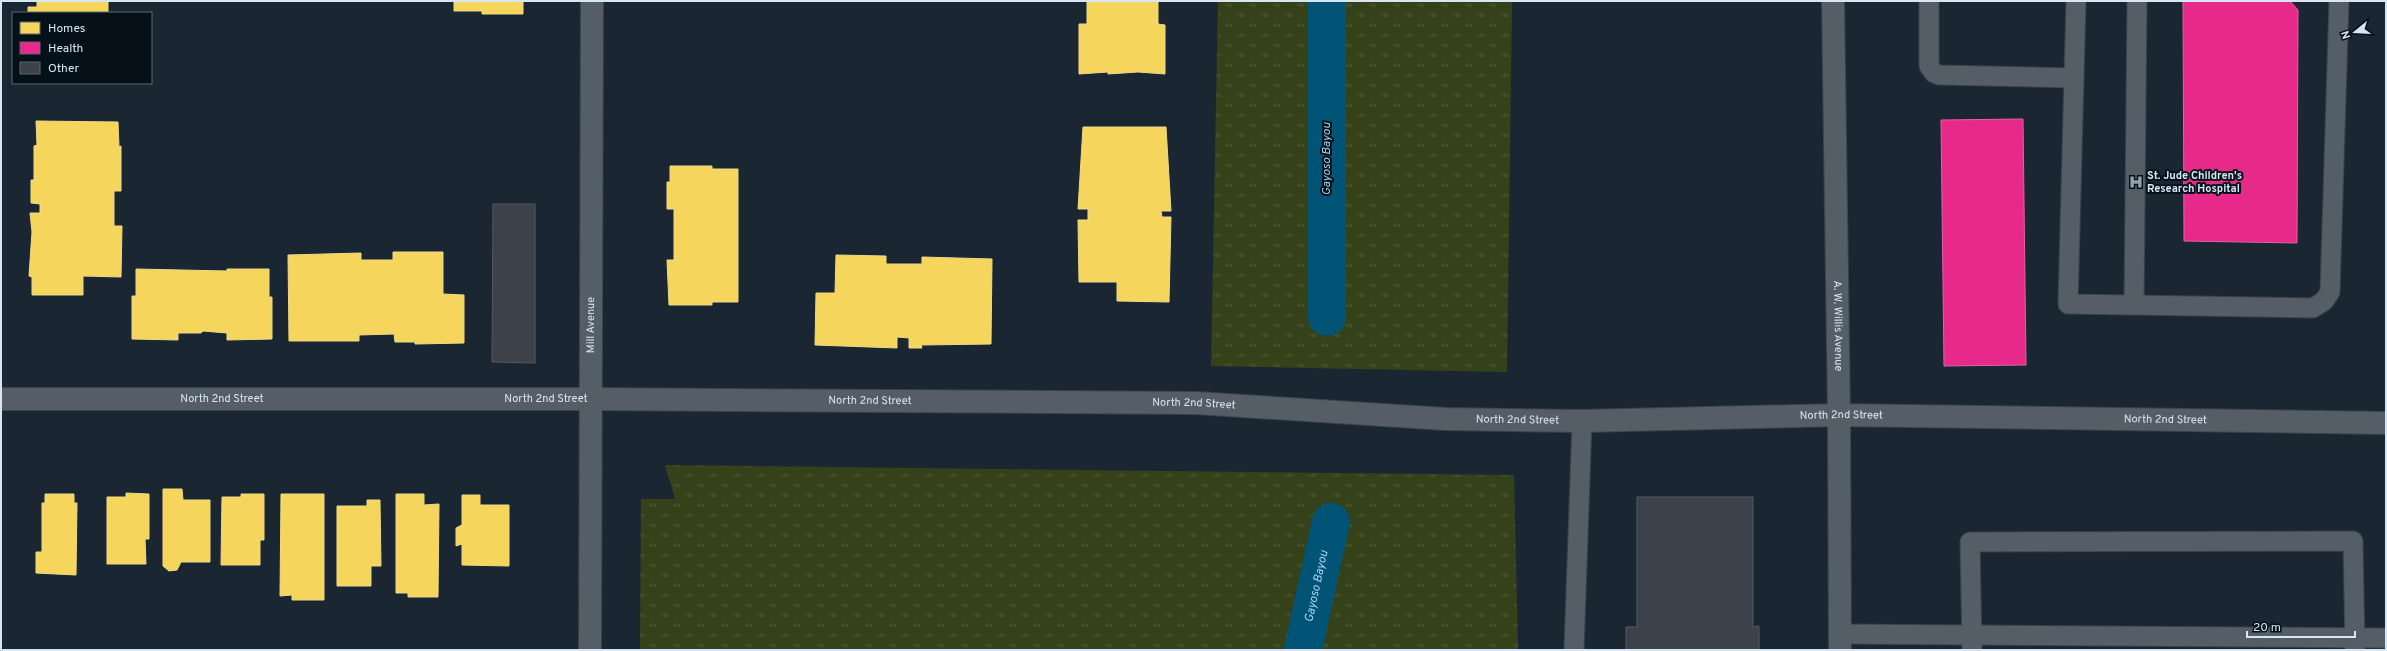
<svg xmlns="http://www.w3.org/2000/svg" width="2387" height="651" font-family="Overpass,sans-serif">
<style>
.grass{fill:url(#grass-tufts)}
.homes{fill:#f6d55c;stroke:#edda89}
.health{fill:#e7298a;stroke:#e262aa}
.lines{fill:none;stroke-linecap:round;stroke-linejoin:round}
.canal{stroke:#025477;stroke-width:38}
.building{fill:#3c414a;stroke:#555863}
.service-casing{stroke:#39444d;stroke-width:21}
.minor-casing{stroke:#39444d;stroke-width:24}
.tertiary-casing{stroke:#39444d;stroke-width:24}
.secondary-casing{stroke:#39444d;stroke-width:24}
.service{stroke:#555e67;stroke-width:19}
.minor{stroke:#555e67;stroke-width:22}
.tertiary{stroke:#555e67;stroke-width:22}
.secondary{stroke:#555e67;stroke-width:22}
.labels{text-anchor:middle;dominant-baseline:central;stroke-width:4;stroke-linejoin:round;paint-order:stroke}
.poi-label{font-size:11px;font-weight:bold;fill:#d7e6f3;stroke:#061019;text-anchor:start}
.street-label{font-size:11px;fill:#d7e6f3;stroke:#061019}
.water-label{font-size:12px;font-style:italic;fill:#a9d4ef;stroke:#061019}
</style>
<defs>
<pattern id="grass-tufts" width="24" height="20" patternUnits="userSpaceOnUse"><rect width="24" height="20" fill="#354119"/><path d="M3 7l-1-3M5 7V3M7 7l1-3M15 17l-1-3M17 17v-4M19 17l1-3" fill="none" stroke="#525c3b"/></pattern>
</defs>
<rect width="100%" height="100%" fill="#1a2732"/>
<g class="grass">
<polygon points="1218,1 1512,1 1507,372 1211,366"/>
<polygon points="665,465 1514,475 1518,650 640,650 641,499 675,499"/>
</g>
<g class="homes">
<polygon points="37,1 108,1 108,13 28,13 28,7 37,7"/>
<polygon points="454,1 523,1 523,14 482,14 482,11 454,11"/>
<polygon points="1087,1 1158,1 1158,24 1165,25 1165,74 1138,72 1108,74 1108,72 1079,74 1079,24 1087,24"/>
<polygon points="36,121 118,122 119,147 121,146 121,191 114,191 114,226 122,226 121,277 83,276 83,295 32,295 32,277 29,276 32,232 30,213 40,213 40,204 31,203 31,180 34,180 34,146 37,145"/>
<polygon points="1083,127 1166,127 1171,211 1161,211 1162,217 1171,217 1169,302 1117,301 1117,282 1079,282 1078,220 1088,220 1088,209 1078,209"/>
<polygon points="670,166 712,166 712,169 738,169 738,302 712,302 712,305 669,305 667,260 674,260 674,209 667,209 667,182 670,182"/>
<polygon points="393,252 443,252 443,294 464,295 464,343 415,344 415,342 395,342 394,334 359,335 359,341 289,341 288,255 361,253 361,260 393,260"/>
<polygon points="836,255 886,256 886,264 922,264 922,257 992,259 991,344 921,345 922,348 909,348 909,338 897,337 897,348 815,345 816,293 835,293"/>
<polygon points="136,269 227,271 227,269 269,269 269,297 272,297 272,339 227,340 227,333 203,331 201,333 178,333 178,340 132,339 132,296 136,296"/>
<polygon points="163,489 182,489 183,500 210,500 210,562 181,562 177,570 169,571 163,566"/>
<polygon points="126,493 149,494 149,539 145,539 146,564 107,564 107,497 126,497"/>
<polygon points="45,494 74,494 74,503 77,503 76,575 36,573 36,552 42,552 42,503 45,503"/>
<polygon points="241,494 264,494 264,540 260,540 260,565 221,565 222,497 241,497"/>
<polygon points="281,494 324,494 324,600 292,600 292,595 280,596"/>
<polygon points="396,494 424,494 424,505 439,504 438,597 408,597 408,593 396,593"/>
<polygon points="462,495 480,495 480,505 509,505 509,566 462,565 462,544 456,546 456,528 462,525"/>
<polygon points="367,500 380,500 381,566 371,566 371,586 337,586 337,506 367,506"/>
</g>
<g class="health">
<polygon points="2183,1 2290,1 2298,10 2297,243 2184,241"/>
<polygon points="2023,119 2026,365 1944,366 1941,120"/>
</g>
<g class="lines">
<g class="canal">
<polyline points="1327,1 1327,317"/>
<path id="s1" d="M1303,650L1331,522"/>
</g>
</g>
<g class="building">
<polygon points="493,204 535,204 535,363 492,362"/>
<polygon points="1637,497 1753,497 1753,627 1759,626 1759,650 1626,650 1626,627 1637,627"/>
</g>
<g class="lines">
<defs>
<g id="service">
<polyline points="1929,1 1929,66 1934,73 1939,75 2074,78"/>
<polyline points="2076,1 2068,304 2313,308 2324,301 2330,292 2339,1"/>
<polyline points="2134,305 2137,1"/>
<polyline points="1840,634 2386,638"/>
<polyline points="1574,650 1582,421"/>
<polyline points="1972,650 1970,542 2353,541 2355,650"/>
</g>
<g id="minor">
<path id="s2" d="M590,650L592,1"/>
</g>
<g id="tertiary">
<path id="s3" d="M1,399H590L1196,403L1446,419L1582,421L1839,415L2386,423"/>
</g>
<g id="secondary">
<path id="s4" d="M1833,1L1839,415L1840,650"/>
</g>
</defs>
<use href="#service" class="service-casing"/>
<use href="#minor" class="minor-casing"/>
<use href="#tertiary" class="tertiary-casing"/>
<use href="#secondary" class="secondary-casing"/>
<use href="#service" class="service"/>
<use href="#minor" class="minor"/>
<use href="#tertiary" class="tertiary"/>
<use href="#secondary" class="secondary"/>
</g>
<defs>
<symbol id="hospital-bare" viewBox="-9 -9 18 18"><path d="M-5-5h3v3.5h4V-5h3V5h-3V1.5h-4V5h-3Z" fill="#95a3af" stroke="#061019" stroke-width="2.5" paint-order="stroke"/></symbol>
</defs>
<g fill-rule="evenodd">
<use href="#hospital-bare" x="2126" y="172" width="20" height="20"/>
</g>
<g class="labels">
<g class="poi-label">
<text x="2147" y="176">St. Jude Children's<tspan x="2147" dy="13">Research Hospital</tspan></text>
</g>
<g class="street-label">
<text stroke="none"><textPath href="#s2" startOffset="325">Mill Avenue</textPath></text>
<text stroke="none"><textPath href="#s4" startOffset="325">A. W. Willis Avenue</textPath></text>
<text stroke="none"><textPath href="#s3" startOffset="221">North 2nd Street</textPath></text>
<text stroke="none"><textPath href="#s3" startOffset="545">North 2nd Street</textPath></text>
<text stroke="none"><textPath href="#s3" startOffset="869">North 2nd Street</textPath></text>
<text stroke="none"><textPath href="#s3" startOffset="1193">North 2nd Street</textPath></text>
<text stroke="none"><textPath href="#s3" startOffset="1841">North 2nd Street</textPath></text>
<text stroke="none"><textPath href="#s3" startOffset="1517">North 2nd Street</textPath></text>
<text stroke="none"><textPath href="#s3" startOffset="2165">North 2nd Street</textPath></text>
</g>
<g class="water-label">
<text transform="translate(1327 159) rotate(-90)">Gayoso Bayou</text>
<text stroke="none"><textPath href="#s1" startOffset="65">Gayoso Bayou</textPath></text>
</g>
</g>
<rect width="2387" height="651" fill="none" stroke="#d7e6f3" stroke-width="4"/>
<rect x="12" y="12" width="140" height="72" fill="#061019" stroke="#5a6670"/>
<rect x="20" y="22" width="20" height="12" fill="#f6d55c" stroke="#5a6670"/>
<text x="48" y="32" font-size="12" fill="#d7e6f3">Homes</text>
<rect x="20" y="42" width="20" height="12" fill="#e7298a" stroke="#5a6670"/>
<text x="48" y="52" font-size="12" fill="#d7e6f3">Health</text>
<rect x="20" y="62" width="20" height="12" fill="#3c414a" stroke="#5a6670"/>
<text x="48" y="72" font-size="12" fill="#d7e6f3">Other</text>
<g transform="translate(2355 32) rotate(252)" stroke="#061019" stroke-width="3" paint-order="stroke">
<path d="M0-3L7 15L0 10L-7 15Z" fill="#d7e6f3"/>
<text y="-6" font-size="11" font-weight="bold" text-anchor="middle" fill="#d7e6f3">N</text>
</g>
<path d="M2247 631v6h108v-6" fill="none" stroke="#d7e6f3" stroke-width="2"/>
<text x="2253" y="631" font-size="12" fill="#d7e6f3" stroke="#061019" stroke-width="3" paint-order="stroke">20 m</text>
</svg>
